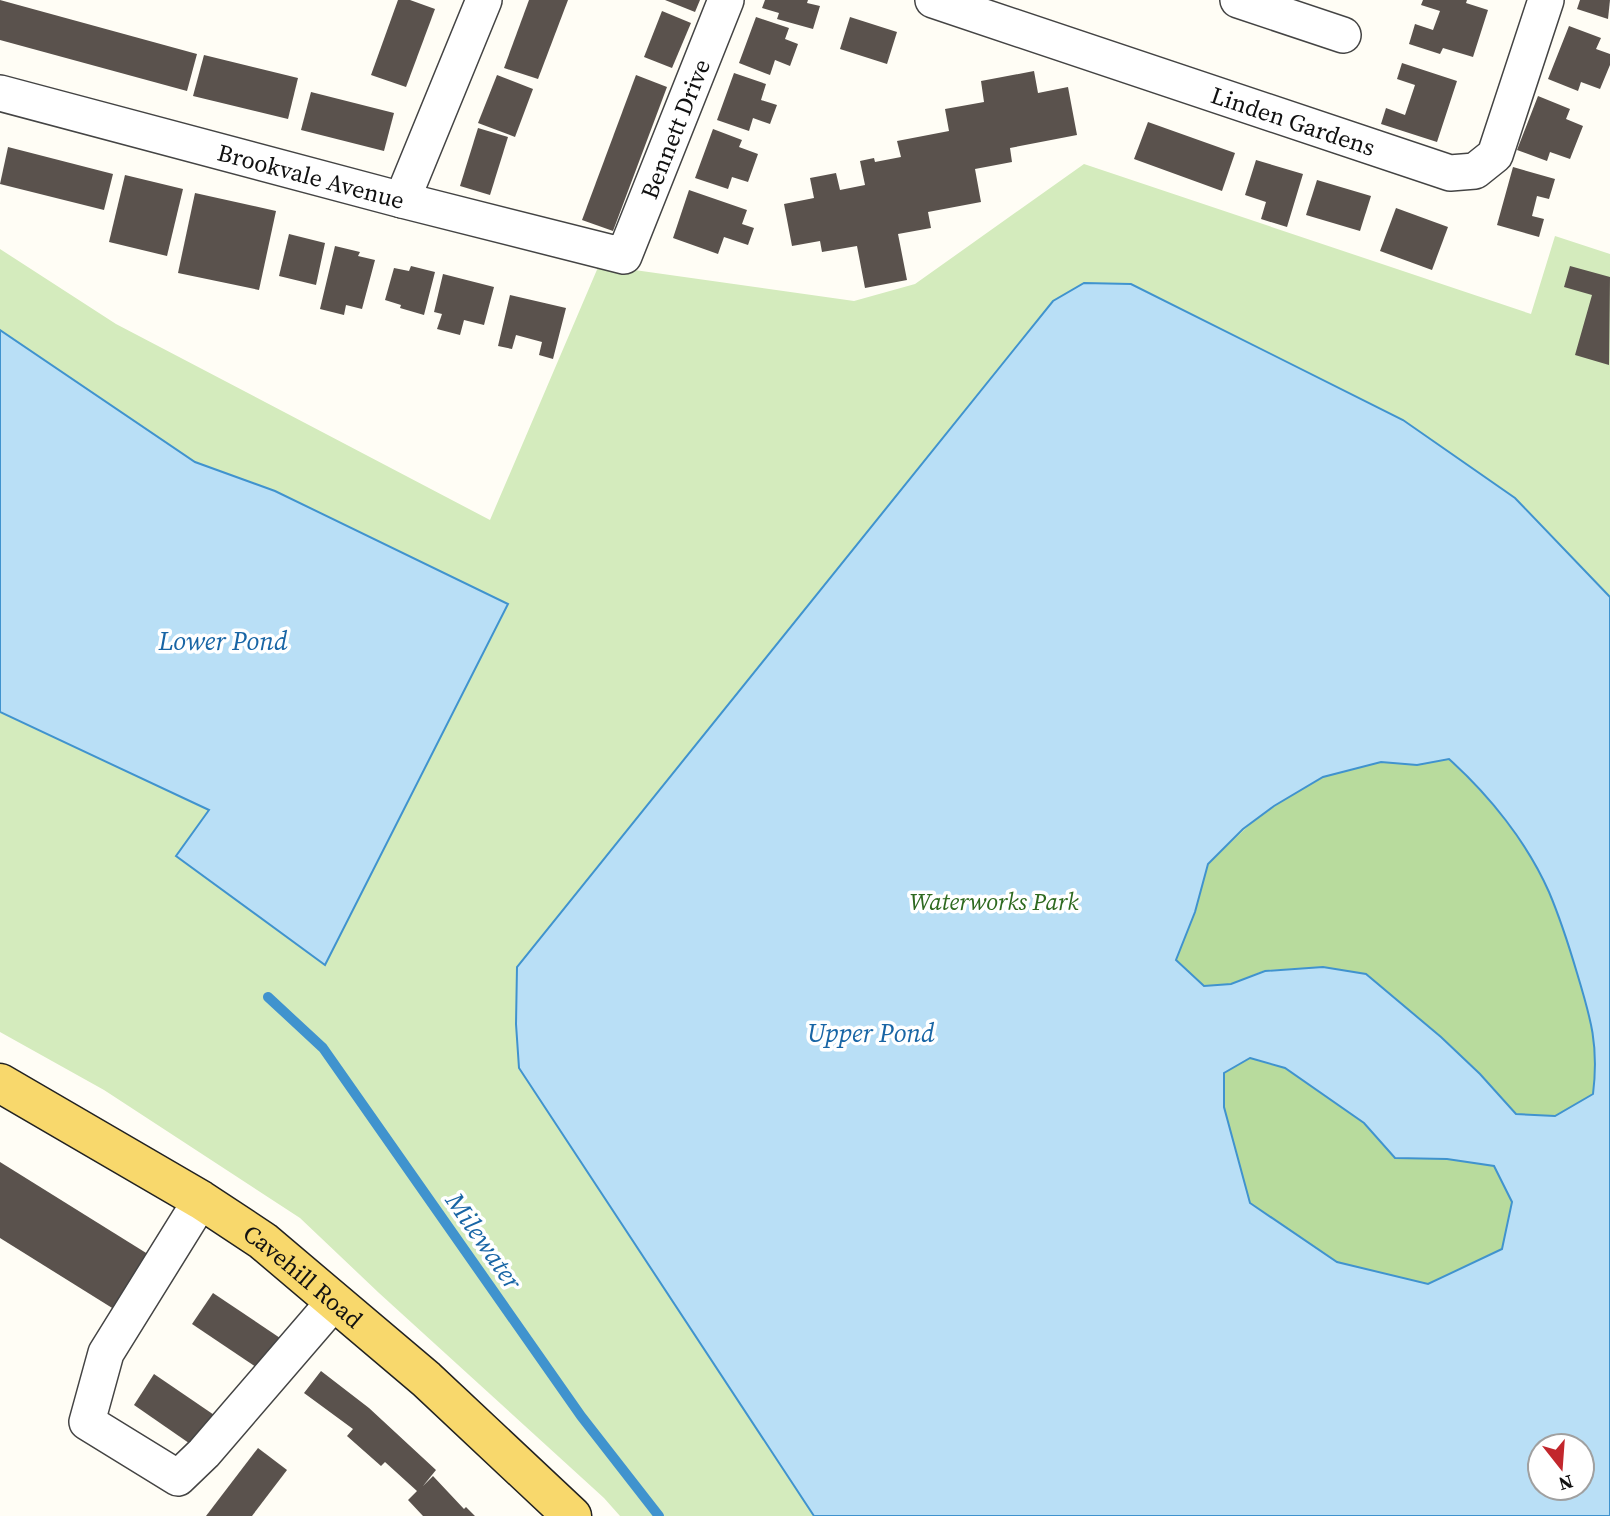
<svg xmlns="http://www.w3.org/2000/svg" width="1610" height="1516" font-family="'Source Serif 4',serif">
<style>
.green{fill:#d4ebbd;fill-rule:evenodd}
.forest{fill:#b8db9d}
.water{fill:#b9dff6;stroke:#4093ce;stroke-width:2;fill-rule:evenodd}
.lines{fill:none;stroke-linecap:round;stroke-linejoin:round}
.stream{stroke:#4093ce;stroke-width:10}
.building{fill:#5a524d}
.minor-casing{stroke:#444;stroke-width:38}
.major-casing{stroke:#222;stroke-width:41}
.minor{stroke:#fff;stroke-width:35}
.major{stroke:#f8d86c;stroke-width:38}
.labels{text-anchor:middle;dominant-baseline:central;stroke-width:7;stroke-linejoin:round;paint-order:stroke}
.street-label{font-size:24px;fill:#111;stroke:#fff}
.park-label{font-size:24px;font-style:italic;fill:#2e6a20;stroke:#fff}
.water-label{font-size:26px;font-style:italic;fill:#1865a5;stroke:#fff}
</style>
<rect width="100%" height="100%" fill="#fffdf5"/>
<path class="green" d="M1084,164L1531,314L1555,236L1610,254V1516H620L604,1498L379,1293L300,1218L104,1090L0,1032V249L116,324L490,520L599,265L854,301L915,284ZM1540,1446H1582V1488H1540Z"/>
<g class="forest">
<path d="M1449,759L1479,788L1486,789L1485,796L1548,872L1601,1040C1593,1057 1595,1076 1593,1094L1555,1116L1516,1114L1480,1074L1441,1037L1366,974L1323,967L1265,970L1231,984L1204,986L1176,960L1195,912L1208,864L1255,820L1276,796L1312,783L1323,777L1381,762L1417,765Z"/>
<polygon points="1250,1058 1285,1068 1364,1123 1395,1158 1448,1159 1494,1166 1512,1202 1502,1249 1428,1284 1337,1262 1250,1203 1224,1107 1224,1072"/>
</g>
<g class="water">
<path d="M1084,283L1131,284L1403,420L1515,498L1610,597V1516H814L519,1068L516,1024L517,967L1053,301ZM1449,759C1489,795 1527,842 1549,892C1560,918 1569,946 1577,973C1591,1019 1599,1046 1593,1094L1555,1116L1516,1114L1480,1074L1441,1037L1366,974L1323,967L1265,971L1231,984L1204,986L1176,960L1195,912L1208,864L1243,829L1274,806L1323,777L1381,762L1417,765ZM1250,1058L1285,1068L1364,1123L1395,1158L1447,1159L1494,1166L1512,1202L1502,1249L1428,1284L1337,1262L1250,1203L1224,1107V1073ZM1582,1446V1488H1540V1446Z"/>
<polygon points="0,330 195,462 275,491 508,604 325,965 176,856 209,810 0,712"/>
</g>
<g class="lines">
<polyline class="stream" points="268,997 323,1048 581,1416 659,1516"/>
</g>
<g class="building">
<polygon points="0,0 197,54 187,91 0,40"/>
<polygon points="398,0 410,0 435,9 406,87 371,75"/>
<polygon points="529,0 568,0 538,79 504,68"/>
<polygon points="665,0 700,0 695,12"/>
<polygon points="765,0 808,0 807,3 820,6 813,29 777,19 779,13 762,8"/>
<polygon points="1423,0 1467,0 1466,3 1488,10 1473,57 1443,48 1440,54 1409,44 1415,24 1433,30 1440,11 1421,5"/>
<polygon points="1580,0 1610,0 1608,19 1577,9"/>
<polygon points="662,11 691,23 672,68 644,57"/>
<polygon points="756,17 789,28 785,39 798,44 790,66 775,60 770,75 739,63"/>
<polygon points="850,17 897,32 887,64 840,49"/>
<polygon points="1569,26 1601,38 1596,49 1610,54 1610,65 1600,89 1581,82 1578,91 1548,79"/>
<polygon points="204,55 298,78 288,119 193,96"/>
<polygon points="1402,63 1457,81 1437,142 1381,124 1386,108 1405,115 1415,85 1397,79"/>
<polygon points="1034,71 1038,93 1068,87 1077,135 1010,148 1012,162 975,169 981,202 928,212 931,228 898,234 907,280 865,288 857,246 822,252 820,241 792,246 784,204 814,198 810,178 836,173 840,190 865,185 860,161 874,158 875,162 901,157 897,141 949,131 945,109 984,102 981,81"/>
<polygon points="734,73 766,84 761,100 777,105 770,124 753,118 749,131 717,120"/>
<polygon points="497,75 533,89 515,137 478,123"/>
<polygon points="636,75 667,87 613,231 582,220"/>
<polygon points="311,92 394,113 384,151 301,130"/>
<polygon points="1538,96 1570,109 1566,119 1583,126 1570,159 1550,152 1547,161 1517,150"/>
<polygon points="1148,122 1235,153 1222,191 1134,159"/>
<polygon points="478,128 508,137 490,195 460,186"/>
<polygon points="713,129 742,140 739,147 758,154 748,182 732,177 728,189 695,178"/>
<polygon points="8,147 113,174 104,210 0,184"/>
<polygon points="1256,160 1303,174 1287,227 1261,219 1266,202 1245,195"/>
<polygon points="1513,167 1555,179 1549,199 1537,196 1532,216 1544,219 1539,237 1497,225"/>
<polygon points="125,175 183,189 167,256 109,242"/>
<polygon points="1317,180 1371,196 1360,231 1306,215"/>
<polygon points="689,190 747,210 742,224 754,228 748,245 724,237 718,254 673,238"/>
<polygon points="195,193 276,211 259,290 178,273"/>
<polygon points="1396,208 1448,227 1432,270 1380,251"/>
<polygon points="289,234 325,243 316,285 279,276"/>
<polygon points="335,246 360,252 358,256 375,260 362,309 346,305 344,315 320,309"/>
<polygon points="411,266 435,272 424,315 400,308 401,305 385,300 394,268 409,271"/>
<polygon points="1570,266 1610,277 1609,365 1575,355 1592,295 1564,287"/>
<polygon points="443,274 494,287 484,325 464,320 460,335 437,329 442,314 434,312"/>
<polygon points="510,295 566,308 553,359 539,355 542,342 516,335 512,349 498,346"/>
<polygon points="0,1162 151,1256 117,1311 0,1238"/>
<polygon points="213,1293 286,1342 265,1373 192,1324"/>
<polygon points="321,1371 369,1408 436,1470 423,1486 433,1476 464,1509 466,1507 475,1516 423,1516 408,1500 417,1491 385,1462 381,1466 347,1436 353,1429 304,1393"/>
<polygon points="154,1374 220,1419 199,1450 134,1405"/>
<polygon points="258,1448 287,1470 252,1516 206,1516"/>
</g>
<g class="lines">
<defs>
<g id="minor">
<path id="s1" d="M933,0L1450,173L1475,171L1495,155L1546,0"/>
<polyline points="1238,0 1343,35"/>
<path id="s2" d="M0,93L402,200L624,256L726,0"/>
<polyline points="402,200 484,0"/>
<polyline points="201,1200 106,1353 87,1422 178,1478 204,1453 334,1302"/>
</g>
<g id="major">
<path id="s3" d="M0,1083L201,1200L263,1241L426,1379L572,1516"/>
</g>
</defs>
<use href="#minor" class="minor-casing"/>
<use href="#major" class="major-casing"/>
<use href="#minor" class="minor"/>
<use href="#major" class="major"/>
</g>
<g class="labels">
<g class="street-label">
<text stroke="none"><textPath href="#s1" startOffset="380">Linden Gardens</textPath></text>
<text stroke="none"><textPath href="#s2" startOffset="782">Bennett Drive</textPath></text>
<text stroke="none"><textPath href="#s2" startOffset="322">Brookvale Avenue</textPath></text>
<text stroke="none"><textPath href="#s3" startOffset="360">Cavehill Road</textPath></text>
</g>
<g class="park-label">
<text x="994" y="901">Waterworks Park</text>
</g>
<g class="water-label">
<text x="223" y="641">Lower Pond</text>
<text x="871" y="1033">Upper Pond</text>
<text transform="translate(484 1241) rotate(55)">Milewater</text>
</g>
</g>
<g transform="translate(1561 1467) rotate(163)"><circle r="33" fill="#ffffff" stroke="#a0a0a0" stroke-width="2"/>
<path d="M0-5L12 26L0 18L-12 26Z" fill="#c2272d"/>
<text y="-10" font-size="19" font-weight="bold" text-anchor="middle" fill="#111111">N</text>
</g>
</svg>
